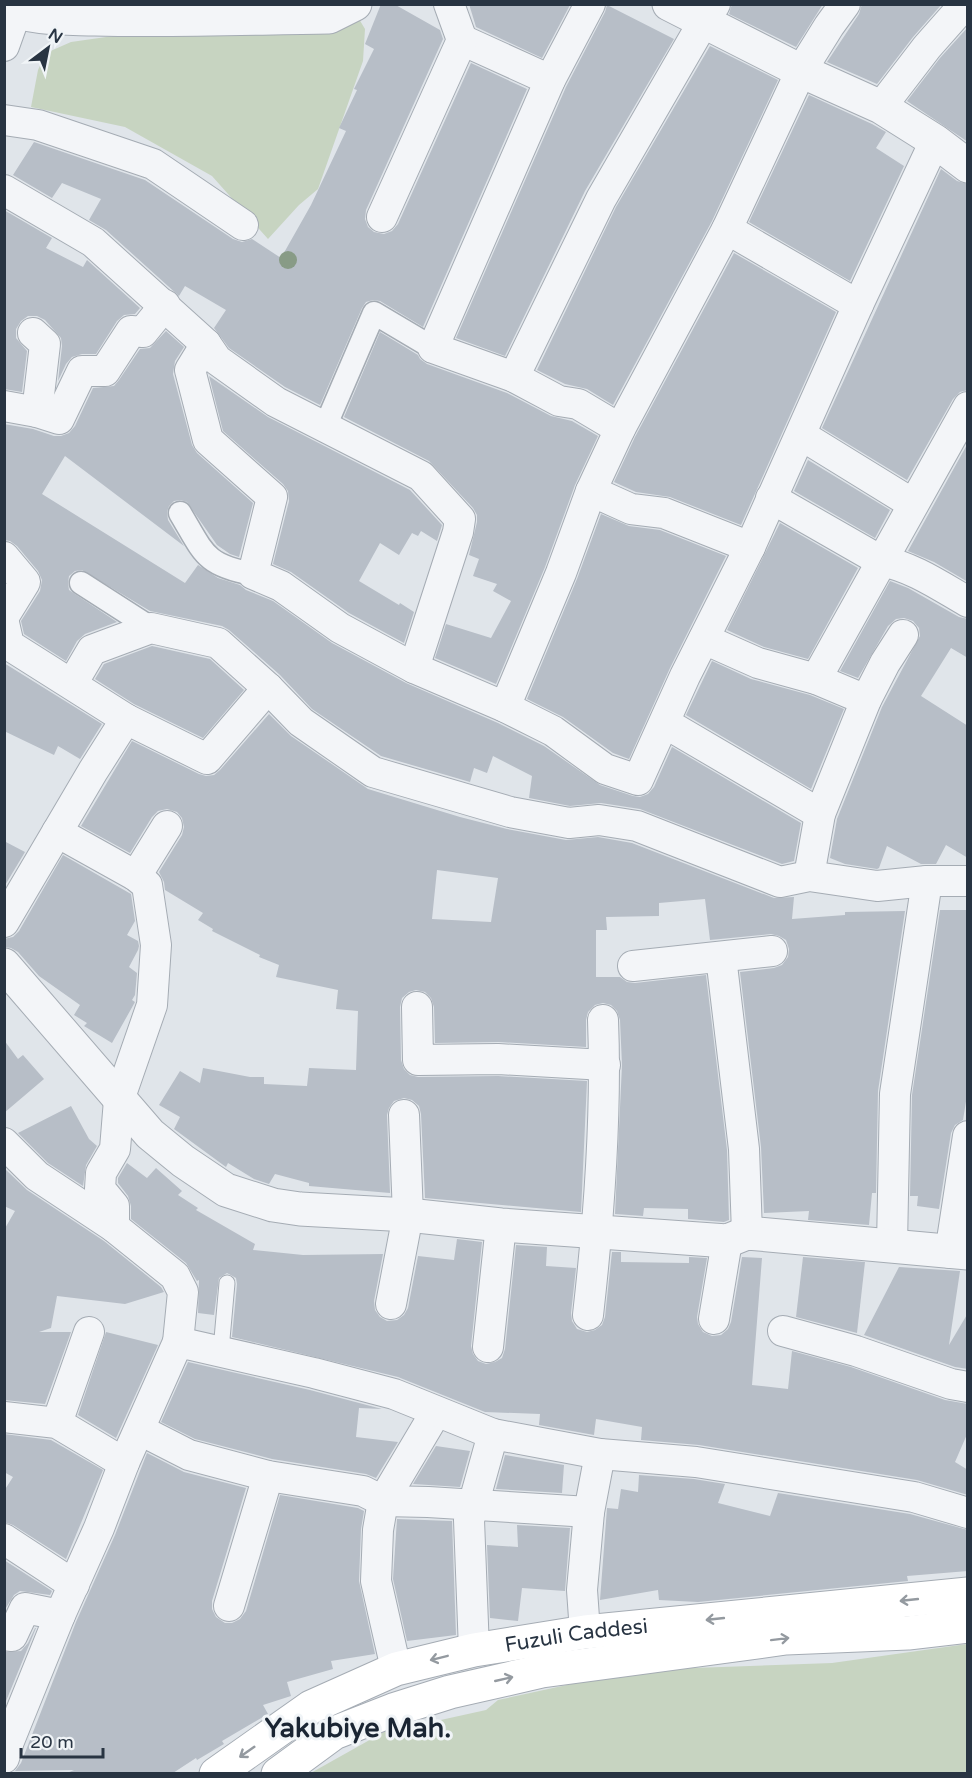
<svg xmlns="http://www.w3.org/2000/svg" width="972" height="1778" font-family="'Varela Round',sans-serif">
<style>
.green{fill:#c7d4c1}
.building{fill:#b7bec7;fill-rule:evenodd}
.lines{fill:none;stroke-linecap:round;stroke-linejoin:round}
.service-casing{stroke:#a5acb4;stroke-width:17}
.pedestrian-casing{stroke:#a5acb4;stroke-width:25}
.minor-casing{stroke:#a5acb4;stroke-width:32}
.tertiary-casing{stroke:#a5acb4;stroke-width:35}
.secondary-casing{stroke:#a5acb4;stroke-width:35}
.service{stroke:#f3f5f8;stroke-width:15}
.pedestrian{stroke:#f3f5f8;stroke-width:22}
.minor{stroke:#f3f5f8;stroke-width:30}
.tertiary{stroke:#f3f5f8;stroke-width:33}
.secondary{stroke:#fff;stroke-width:33}
.tree{fill:#889b86}
.oneway{stroke:#949aa0}
.labels{text-anchor:middle;dominant-baseline:central;stroke-width:6;stroke-linejoin:round;paint-order:stroke}
.street-label{font-size:21px;fill:#283442;stroke:#f0f4f7}
.district-label{font-size:27px;font-weight:bold;fill:#1a2533;stroke:#f0f4f7}
</style>
<rect width="100%" height="100%" fill="#e0e5ea"/>
<g class="green">
<polygon points="359,19 365,29 363,61 318,189 299,205 268,239 212,176 125,127 31,107 38,70 46,53 71,42 141,32"/>
<polygon points="967,1644 967,1773 309,1774 407,1719 418,1725 486,1710 498,1700 636,1670 832,1663"/>
</g>
<g class="building">
<polygon points="381,4 394,4 440,30 443,39 366,210 365,219 368,227 374,232 384,234 392,231 398,224 471,63 527,89 423,327 380,301 373,300 366,302 362,308 320,405 285,387 229,348 214,328 226,310 185,286 179,296 106,230 89,220 101,199 62,183 52,198 13,175 34,142 145,180 233,239 242,242 252,239 281,258 311,205 346,131 339,128 357,90 354,89 374,49 365,44"/>
<polygon points="469,4 569,4 570,5 542,58 476,27"/>
<polygon points="732,4 823,4 796,47 729,14"/>
<polygon points="862,4 942,4 913,37 877,84 827,62 859,14"/>
<polygon points="607,5 674,39 585,191 505,356 456,338 566,87 605,12"/>
<polygon points="968,27 968,142 907,101 940,58"/>
<polygon points="710,46 778,80 712,221 613,405 587,389 565,384 537,370 616,207"/>
<polygon points="809,95 872,124 886,132 876,148 904,166 850,281 749,222"/>
<polygon points="941,169 957,181 968,184 968,390 960,392 953,399 907,480 822,428"/>
<polygon points="4,210 52,238 46,248 83,267 87,260 140,308 135,314 124,315 117,321 96,354 82,354 72,357 66,364 58,381 62,346 61,338 45,320 37,316 28,316 21,321 16,329 16,338 27,351 22,392 4,389"/>
<polygon points="734,253 836,312 741,525 670,497 636,492 614,482 635,437"/>
<polygon points="166,331 184,347 175,361 173,374 192,445 197,453 253,503 239,557 230,554 217,545 187,502 181,500 174,501 169,506 167,512 168,520 184,546 65,456 42,494 185,583 198,565 218,578 240,585 246,590 273,601 332,643 406,683 498,723 544,746 600,785 633,796 640,797 648,794 654,787 672,747 801,823 794,861 782,864 640,809 601,803 570,806 529,798 532,776 493,756 487,773 474,768 470,782 381,756 312,709 280,675 229,630 222,626 150,611 82,570 75,571 69,576 68,583 69,590 117,622 85,634 77,641 66,661 24,634 21,621 40,591 42,580 38,571 17,546 10,541 4,540 4,424 33,429 54,436 61,436 69,433 75,426 93,388 114,386 119,380 140,349 150,348"/>
<polygon points="380,332 418,355 420,359 427,364 507,393 551,416 572,421 598,436 575,485 545,567 496,684 435,658 446,624 491,638 511,601 493,591 497,584 473,576 479,559 469,555 477,522 477,515 473,508 429,461 344,417"/>
<polygon points="209,376 268,417 410,490 442,525 437,541 421,531 418,536 412,533 399,555 380,543 359,581 399,605 400,603 414,612 404,643 349,613 291,572 273,564 289,501 288,491 283,484 223,431"/>
<polygon points="968,443 968,582 934,562 908,551"/>
<polygon points="808,460 890,510 875,538 794,491"/>
<polygon points="601,514 629,526 660,530 726,556 670,668 629,759 613,753 563,717 527,699 577,579"/>
<polygon points="780,523 858,568 808,659 764,647 727,630"/>
<polygon points="890,581 908,588 959,617 968,619 968,658 951,648 921,696 968,726 968,858 946,845 936,864 921,864 887,846 879,868 877,869 845,864 830,858 837,819 882,707 920,636 919,628 913,621 904,618 896,619 888,626 858,678 840,671"/>
<polygon points="152,646 210,659 244,690 203,738 134,704 95,679 104,664"/>
<polygon points="712,661 751,679 810,695 844,709 811,789 686,715"/>
<polygon points="4,663 102,724 80,759 58,746 54,755 4,731"/>
<path d="M269,714L291,736L368,789L460,817L507,829L566,840L598,837L632,843L774,898L794,897L792,919L845,915V912L905,911L878,1091L876,1193H872L869,1225L808,1220L809,1211L764,1213L761,1147L740,972L774,968L782,965L788,957L789,949L786,940L779,936L771,934L710,940L705,899L659,903V916L606,917L607,930H596V977H620L627,982L635,983L706,975L727,1150L729,1220L724,1222L688,1219V1209L644,1208L643,1216L615,1214L622,1065L620,1020L617,1011L611,1005L603,1003L595,1005L588,1012L586,1020V1047L499,1042L435,1043L434,1007L431,998L425,992L416,990L409,992L402,998L400,1007L401,1060L404,1069L410,1075L418,1077L498,1076L587,1081L581,1212L425,1198L421,1114L419,1106L412,1100L404,1098L394,1101L389,1108L387,1115L390,1193L309,1186V1183L275,1174L269,1184L254,1179L228,1163L226,1167L174,1129L180,1117L159,1105L180,1071L200,1083L203,1068L250,1077H264V1084L307,1086L309,1068L356,1070L358,1011L336,1009L338,990L276,977L279,965L259,957L260,955L212,931L213,929L198,920L203,913L165,890L164,882L159,872L182,835L184,827L182,818L177,812L167,809L158,811L152,817L130,853L81,826L132,741L199,774L206,776L214,775L220,770ZM437,870L498,878L491,922L432,919Z"/>
<polygon points="4,841 25,852 4,887"/>
<polygon points="63,855 131,894 135,921 127,935 138,941 139,946 138,950 129,967 137,973 135,995 132,1000 135,1002 112,1043 84,1026 87,1023 74,1015 80,1005 39,976 18,952 11,948 4,947 4,939 13,937 19,931"/>
<polygon points="940,910 968,910 968,1089 963,1120 955,1125 951,1133 939,1209 917,1206 918,1196 910,1196 912,1095"/>
<polygon points="4,1040 18,1059 23,1055 44,1079 4,1113"/>
<polygon points="71,1106 89,1139 97,1146 86,1165 83,1186 48,1163 18,1133"/>
<polygon points="127,1163 147,1178 156,1168 182,1191 178,1195 198,1208 196,1210 255,1244 253,1250 303,1255 383,1254 374,1301 375,1310 380,1317 387,1321 397,1320 404,1315 408,1308 418,1256 454,1260 457,1239 482,1242 471,1346 473,1354 478,1361 486,1364 495,1362 502,1358 505,1349 516,1245 547,1247 546,1266 576,1268 571,1313 572,1321 577,1329 587,1332 595,1330 602,1325 605,1317 612,1252 621,1252 621,1262 689,1263 689,1257 707,1258 697,1317 698,1324 703,1332 712,1336 721,1335 728,1329 731,1322 742,1257 762,1258 752,1385 788,1389 792,1351 851,1367 945,1400 968,1404 968,1432 955,1462 968,1470 968,1495 917,1480 699,1445 641,1440 642,1427 596,1419 594,1435 539,1425 540,1414 485,1412 398,1377 232,1337 237,1284 236,1278 227,1273 219,1278 214,1315 198,1313 199,1280 197,1281 186,1263 131,1219 131,1206 128,1196 118,1183 118,1178"/>
<polygon points="4,1168 27,1190 104,1241 161,1287 164,1292 125,1304 57,1296 51,1328 39,1332 71,1332 45,1404 4,1400 4,1230 15,1211 4,1206"/>
<polygon points="803,1257 865,1262 857,1333 796,1317"/>
<polygon points="899,1267 960,1271 949,1345 968,1313 968,1369 955,1367 864,1335"/>
<polygon points="106,1332 158,1345 116,1438 78,1415"/>
<polygon points="188,1362 310,1390 382,1409 359,1408 356,1437 398,1442 376,1478 366,1474 272,1459 195,1439 161,1422"/>
<polygon points="4,1434 51,1440 103,1470 66,1559 13,1525 4,1522 4,1491 13,1477 4,1472"/>
<polygon points="436,1446 470,1451 460,1487 413,1484"/>
<polygon points="147,1453 184,1472 246,1488 212,1601 212,1609 216,1617 225,1623 232,1623 240,1619 246,1611 280,1495 358,1508 364,1511 361,1529 359,1581 375,1654 331,1661 333,1669 287,1682 291,1696 263,1705 268,1714 222,1741 224,1744 197,1760 196,1758 173,1773 67,1773 74,1770 15,1771 21,1763 76,1622 115,1535"/>
<polygon points="505,1455 564,1465 562,1493 496,1489"/>
<polygon points="639,1475 694,1479 725,1484 718,1503 770,1516 778,1493 910,1514 968,1530 968,1571 907,1576 908,1581 698,1602 659,1600 658,1590 600,1600 607,1508 618,1509 621,1489 638,1492"/>
<polygon points="397,1519 452,1521 456,1635 407,1641 393,1579"/>
<polygon points="517,1525 570,1528 565,1591 522,1588 518,1621 490,1618 487,1545 518,1547"/>
<polygon points="4,1560 52,1591 50,1595 20,1591 14,1595 4,1611"/>
<polygon points="35,1628 36,1628 4,1706 4,1652 21,1651 28,1643"/>
</g>
<g class="lines">
<defs>
<polyline id="service" points="221,1350 227,1283"/>
<g id="pedestrian">
<polyline points="325,427 374,313 433,348"/>
<path d="M180,513C204,553 204,565 253,574"/>
<polyline points="81,583 151,628"/>
</g>
<g id="minor">
<polyline points="590,4 550,80 433,348 514,377 559,401 578,404 620,429"/>
<polyline points="462,40 550,80"/>
<polyline points="4,46 19,4"/>
<polyline points="881,107 927,47 965,4"/>
<polyline points="4,120 38,125 153,164 243,225"/>
<polyline points="4,190 93,242 206,344 217,360 276,402 421,476 460,519 458,532 414,668"/>
<polyline points="382,217 462,40 449,4"/>
<polyline points="727,229 858,305"/>
<polyline points="33,333 45,344 37,412"/>
<polyline points="206,344 190,370 208,440 272,497 253,574 281,586 340,628 414,668 505,707 553,731 605,769 638,780 685,676 750,547 858,305 935,141"/>
<polyline points="514,377 601,199 704,21 715,4"/>
<polyline points="4,406 37,412 59,419 82,371 105,371 131,331 143,332 165,305"/>
<polyline points="801,435 913,504"/>
<polyline points="591,491 631,509 664,513 750,547"/>
<path d="M771,498L881,561C913,567 940,586 968,602"/>
<polyline points="4,557 25,582 4,616"/>
<polyline points="4,623 9,645 126,719 207,759 268,688"/>
<polyline points="704,639 758,663 816,679 866,700"/>
<polyline points="816,679 968,407"/>
<polyline points="72,684 92,650 151,628 218,643 268,688 301,722 373,772 510,812 569,823 599,820 637,826 780,882 809,876 877,886 927,881 968,881"/>
<polyline points="505,707 561,573 591,491 620,429 727,229 801,71 829,26 845,4"/>
<polyline points="665,723 820,814"/>
<polyline points="57,832 136,876 147,885 156,945 152,1005 119,1100 115,1149 101,1173 100,1189 114,1206 114,1227"/>
<polyline points="136,876 167,826"/>
<polyline points="809,876 820,814 866,700 885,663 903,635"/>
<polyline points="4,922 93,771 126,719"/>
<polyline points="721,957 744,1149 747,1233"/>
<polyline points="633,966 772,951"/>
<polyline points="417,1007 418,1060 498,1059 605,1065"/>
<polyline points="4,1143 37,1176 114,1227 175,1276 183,1292 178,1342"/>
<polyline points="892,1245 895,1094 927,881"/>
<polyline points="950,1253 968,1136"/>
<polyline points="391,1304 408,1215 404,1115"/>
<path d="M588,1315C599,1218 607,1118 603,1020"/>
<polyline points="714,1319 727,1241"/>
<polyline points="783,1331 856,1351 951,1384 968,1387"/>
<polyline points="488,1347 501,1225"/>
<polyline points="4,1417 57,1423 124,1463"/>
<polyline points="57,1423 89,1332"/>
<polyline points="140,1430 189,1455 268,1476 363,1491 383,1501 428,1502 589,1512"/>
<polyline points="4,1539 74,1585"/>
<polyline points="229,1606 268,1476"/>
<polyline points="585,1632 582,1590 589,1512 600,1454"/>
<polyline points="4,1635 12,1636 25,1608 60,1615"/>
<polyline points="474,1650 469,1520 493,1434"/>
<polyline points="396,1669 376,1581 378,1530 383,1501 436,1412"/>
<polyline points="4,1758 9,1741 60,1615 99,1528 124,1463 178,1342 314,1373 394,1394 493,1434 600,1454 696,1462 914,1497 968,1513"/>
</g>
<g id="tertiary">
<polyline points="669,4 801,71 881,107 935,141 968,166"/>
<path d="M4,7C32,20 65,18 95,19C173,21 251,18 329,17L355,4"/>
<polyline points="4,965 150,1134 183,1161 226,1190 273,1205 300,1209 408,1215 501,1225 727,1241 747,1233 968,1253"/>
</g>
<g id="secondary">
<path id="s1" d="M216,1774L311,1707L396,1669L474,1650L585,1632L968,1594"/>
<polyline points="278,1774 334,1733 393,1710 450,1692 542,1671 786,1638 908,1633 968,1626"/>
</g>
</defs>
<use href="#service" class="service-casing"/>
<use href="#pedestrian" class="pedestrian-casing"/>
<use href="#minor" class="minor-casing"/>
<use href="#tertiary" class="tertiary-casing"/>
<use href="#secondary" class="secondary-casing"/>
<use href="#service" class="service"/>
<use href="#pedestrian" class="pedestrian"/>
<use href="#minor" class="minor"/>
<use href="#tertiary" class="tertiary"/>
<use href="#secondary" class="secondary"/>
</g>
<circle class="tree" cx="288" cy="260" r="9"/>
<defs><path id="oneway-shaft" d="M-6 0H5M1.5-3L5.5 0L1.5 3" fill="none" stroke-width="1.6" stroke-linecap="round" stroke-linejoin="round" transform="scale(1.5)"/></defs>
<g class="oneway">
<use href="#oneway-shaft" transform="translate(909 1600) rotate(174)"/>
<use href="#oneway-shaft" transform="translate(715 1619) rotate(174)"/>
<use href="#oneway-shaft" transform="translate(780 1639) rotate(-7)"/>
<use href="#oneway-shaft" transform="translate(439 1658) rotate(166)"/>
<use href="#oneway-shaft" transform="translate(504 1679) rotate(-13)"/>
<use href="#oneway-shaft" transform="translate(247 1752) rotate(145)"/>
</g>
<g class="labels">
<g class="street-label">
<text stroke="none"><textPath href="#s1" startOffset="393">Fuzuli Caddesi</textPath></text>
</g>
<g class="district-label">
<text x="358" y="1728">Yakubiye Mah.</text>
</g>
</g>
<rect width="972" height="1778" fill="none" stroke="#283442" stroke-width="12"/>
<g transform="translate(48 48) rotate(32)" stroke="#f0f4f7" stroke-width="4.5" paint-order="stroke">
<path d="M0-4.5L10 22L0 15L-10 22Z" fill="#283442"/>
<text y="-9" font-size="16" font-weight="bold" text-anchor="middle" fill="#283442">N</text>
</g>
<path d="M21 1748v9h82v-9" fill="none" stroke="#283442" stroke-width="3"/>
<text x="30" y="1748" font-size="18" fill="#283442" stroke="#f0f4f7" stroke-width="4.5" paint-order="stroke">20 m</text>
</svg>
